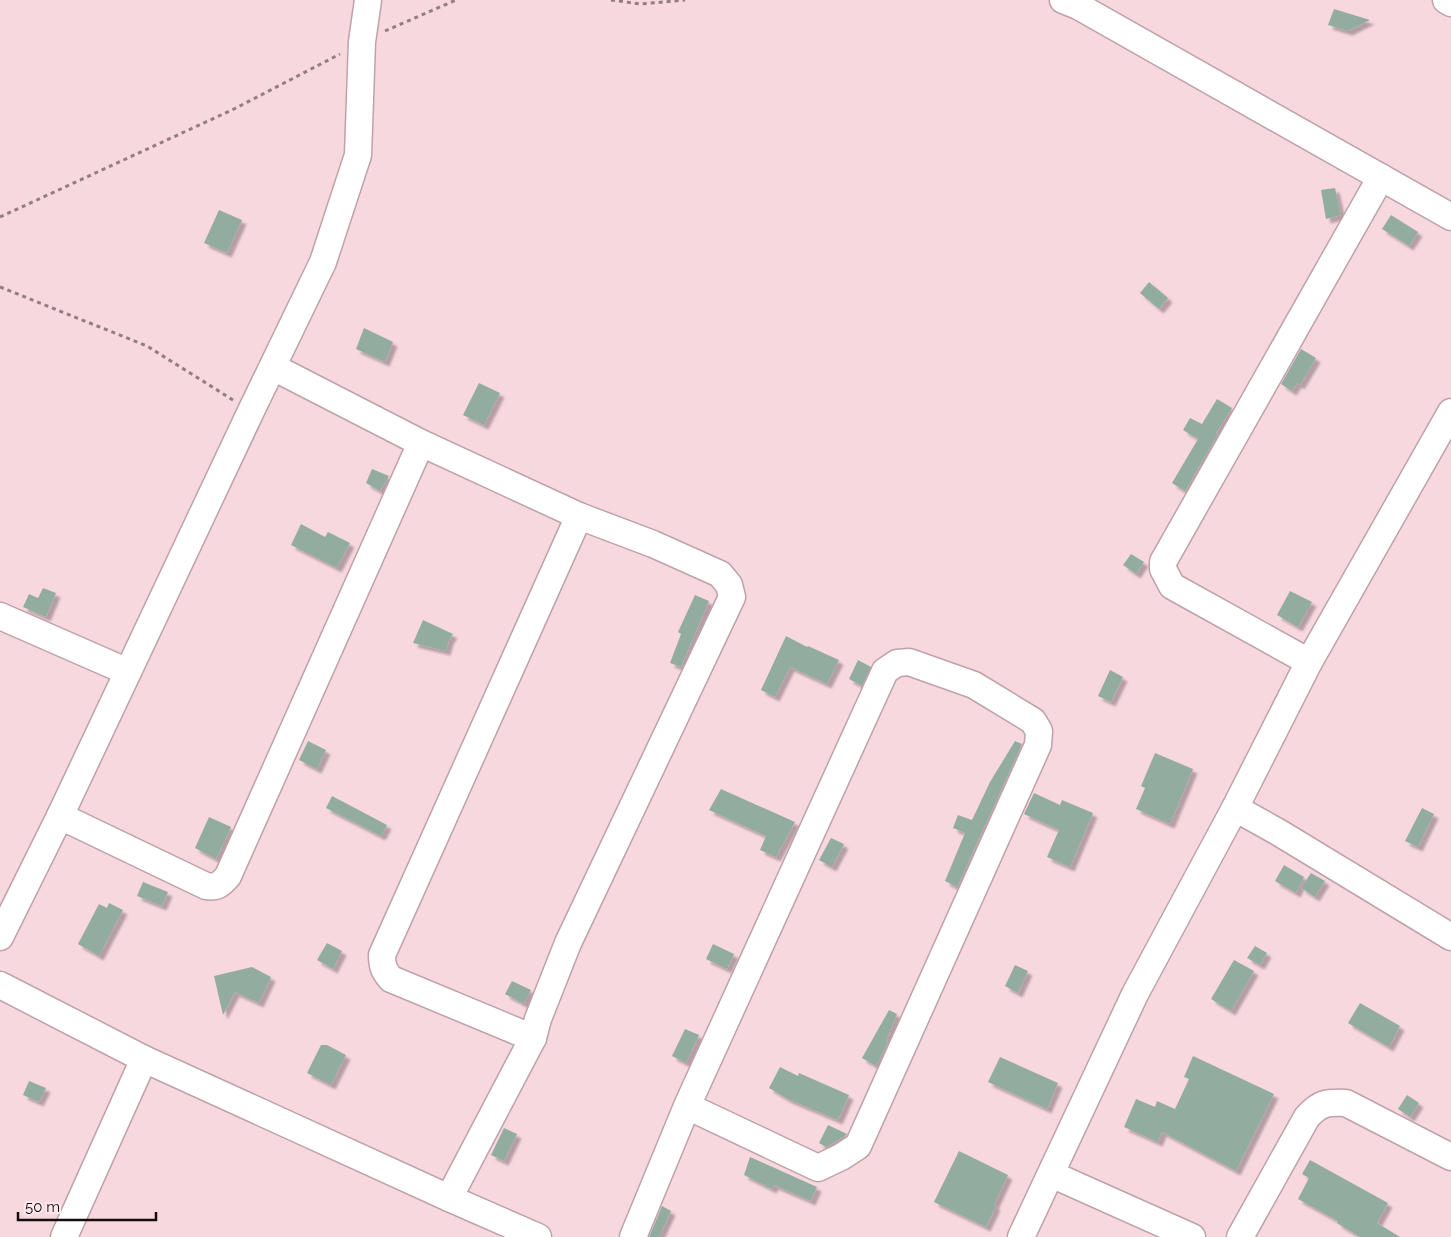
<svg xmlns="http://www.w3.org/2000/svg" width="1451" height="1237" font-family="Raleway,sans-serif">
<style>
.building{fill:#92ada0;filter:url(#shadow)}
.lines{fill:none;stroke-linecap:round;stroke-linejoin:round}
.minor-casing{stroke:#bfa2a9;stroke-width:29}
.path{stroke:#927d82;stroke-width:3;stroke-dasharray:4 4;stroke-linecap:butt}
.minor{stroke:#fff;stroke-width:26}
</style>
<defs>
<filter id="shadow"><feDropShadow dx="4.5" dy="4.5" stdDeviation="1" flood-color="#0004"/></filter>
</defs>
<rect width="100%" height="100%" fill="#f7d8df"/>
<g class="building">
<polygon points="1334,9 1370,20 1348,31 1328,25"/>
<polygon points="1335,188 1341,215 1326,219 1321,190"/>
<polygon points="219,210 242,220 227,253 204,243"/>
<polygon points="1391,215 1418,232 1409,246 1382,229"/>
<polygon points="1149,282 1168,298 1159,309 1140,293"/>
<polygon points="364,328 393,342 385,362 356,349"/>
<polygon points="1301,349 1316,358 1300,385 1297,383 1292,391 1281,384"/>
<polygon points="479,383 500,393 484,425 463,415"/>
<polygon points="1217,399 1232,408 1216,433 1218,434 1185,491 1172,483 1198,439 1183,430 1190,418 1202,424"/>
<polygon points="372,469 389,476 380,491 366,483"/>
<polygon points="301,524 325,537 328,532 350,543 337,568 291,545"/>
<polygon points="1131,554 1144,562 1136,574 1123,565"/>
<polygon points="43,588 56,593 46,617 23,607 29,594 38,598"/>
<polygon points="1290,591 1312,602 1298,627 1277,615"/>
<polygon points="695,595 709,601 681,667 670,663 681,634 678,632"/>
<polygon points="423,620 453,634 449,640 446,651 413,643"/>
<polygon points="786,636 807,647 808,646 839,660 827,684 790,667 775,697 761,690"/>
<polygon points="858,660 871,667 862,686 849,679"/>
<polygon points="1110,670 1123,677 1111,702 1098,696"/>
<polygon points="308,741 326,750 317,769 299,760"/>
<polygon points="1015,741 1022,744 957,887 945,881 965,833 953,828 958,815 972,820 990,782"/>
<polygon points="1155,753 1193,769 1170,824 1136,809 1145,788 1141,786"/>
<polygon points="721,789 795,822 776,857 760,850 766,836 709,810"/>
<polygon points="1034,793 1060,805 1062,800 1093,813 1070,867 1047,857 1059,830 1024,814"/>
<polygon points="332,796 387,825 381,836 326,808"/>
<polygon points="1422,808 1434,814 1418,847 1405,841"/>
<polygon points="209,817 231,827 216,859 195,848"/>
<polygon points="831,838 844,844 832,867 819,860"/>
<polygon points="1284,865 1304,877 1296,893 1275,881"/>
<polygon points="1311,873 1325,881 1315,897 1301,888"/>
<polygon points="143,882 168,892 162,906 137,896"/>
<polygon points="109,903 123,910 99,956 78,944 99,904 107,908"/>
<polygon points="327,943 342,951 333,969 317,960"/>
<polygon points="713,944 734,954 727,969 706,959"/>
<polygon points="1255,946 1267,953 1260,965 1247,958"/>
<polygon points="1234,960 1254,971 1231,1011 1211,999"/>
<polygon points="1015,965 1028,971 1018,993 1005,986"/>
<polygon points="252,967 271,977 259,1003 235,992 223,1015 214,976"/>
<polygon points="512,981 531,990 524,1004 505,994"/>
<polygon points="1360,1003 1400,1026 1389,1047 1348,1023"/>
<polygon points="889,1010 897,1014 886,1041 888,1042 876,1066 862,1058"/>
<polygon points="685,1029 699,1035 686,1063 672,1056"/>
<polygon points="321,1045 327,1045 346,1055 331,1085 307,1073"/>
<polygon points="1193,1056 1274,1094 1236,1171 1162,1132 1158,1142 1124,1127 1136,1099 1155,1107 1157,1101 1175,1109 1189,1079 1184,1077"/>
<polygon points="1000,1057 1058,1083 1047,1109 988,1082"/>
<polygon points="780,1067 798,1076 799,1073 849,1095 838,1120 788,1099 769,1088"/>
<polygon points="29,1081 46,1088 39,1102 23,1095"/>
<polygon points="1407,1095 1419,1103 1410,1117 1398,1109"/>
<polygon points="828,1125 847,1134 845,1136 826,1147 819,1143"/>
<polygon points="504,1128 517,1134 504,1161 491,1155"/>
<polygon points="959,1151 1008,1175 994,1205 996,1206 986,1227 934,1202"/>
<polygon points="750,1157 817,1187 811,1201 774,1185 772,1189 744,1175"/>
<polygon points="1310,1160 1388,1203 1377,1223 1400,1237 1360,1237 1337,1223 1338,1221 1298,1199 1309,1178 1302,1174"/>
<polygon points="662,1206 671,1211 659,1237 649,1237"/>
</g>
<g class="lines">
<defs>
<g id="minor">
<polyline points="1063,0 1078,6 1451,217"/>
<polyline points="1446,0 1451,3"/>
<polyline points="273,367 421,443 579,516 653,544 720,574 729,585 732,597 568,943 538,1019 533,1038 449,1198"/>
<polyline points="0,616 128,672"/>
<polyline points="1309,662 1172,586 1163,569 1163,562 1381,177"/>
<polyline points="1235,808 1278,832 1451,937"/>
<path d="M60,816L206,886C217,888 221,884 228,876L421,443"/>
<polyline points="0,937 60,816 251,411 323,262 358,155 362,42 368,0"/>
<polyline points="0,985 144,1059 449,1198 538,1237"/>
<path d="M533,1038L391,979C384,971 382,966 382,955L579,516"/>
<polyline points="1051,1174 1192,1237"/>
<polyline points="64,1237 144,1059"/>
<polyline points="633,1237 687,1106 885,671 897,663 909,662 974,685 1033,721 1039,731 1038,745 858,1146 841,1157 818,1168 687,1106"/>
<polyline points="1021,1237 1135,994 1235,808 1309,662 1451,412"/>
<path d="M1240,1237L1307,1117C1320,1103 1326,1102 1346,1103L1451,1157"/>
</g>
</defs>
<use href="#minor" class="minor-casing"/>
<g class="path">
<polyline points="611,0 641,4 685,0"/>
<polyline points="385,31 456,0"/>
<polyline points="0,217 234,109 340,54"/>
<polyline points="0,287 147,346 233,400"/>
</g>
<use href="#minor" class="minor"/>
</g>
<path d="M18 1212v8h138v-8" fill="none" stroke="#160c0e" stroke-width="2.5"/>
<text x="25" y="1212" font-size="15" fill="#160c0e" stroke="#fce9ed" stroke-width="4" paint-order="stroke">50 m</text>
</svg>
